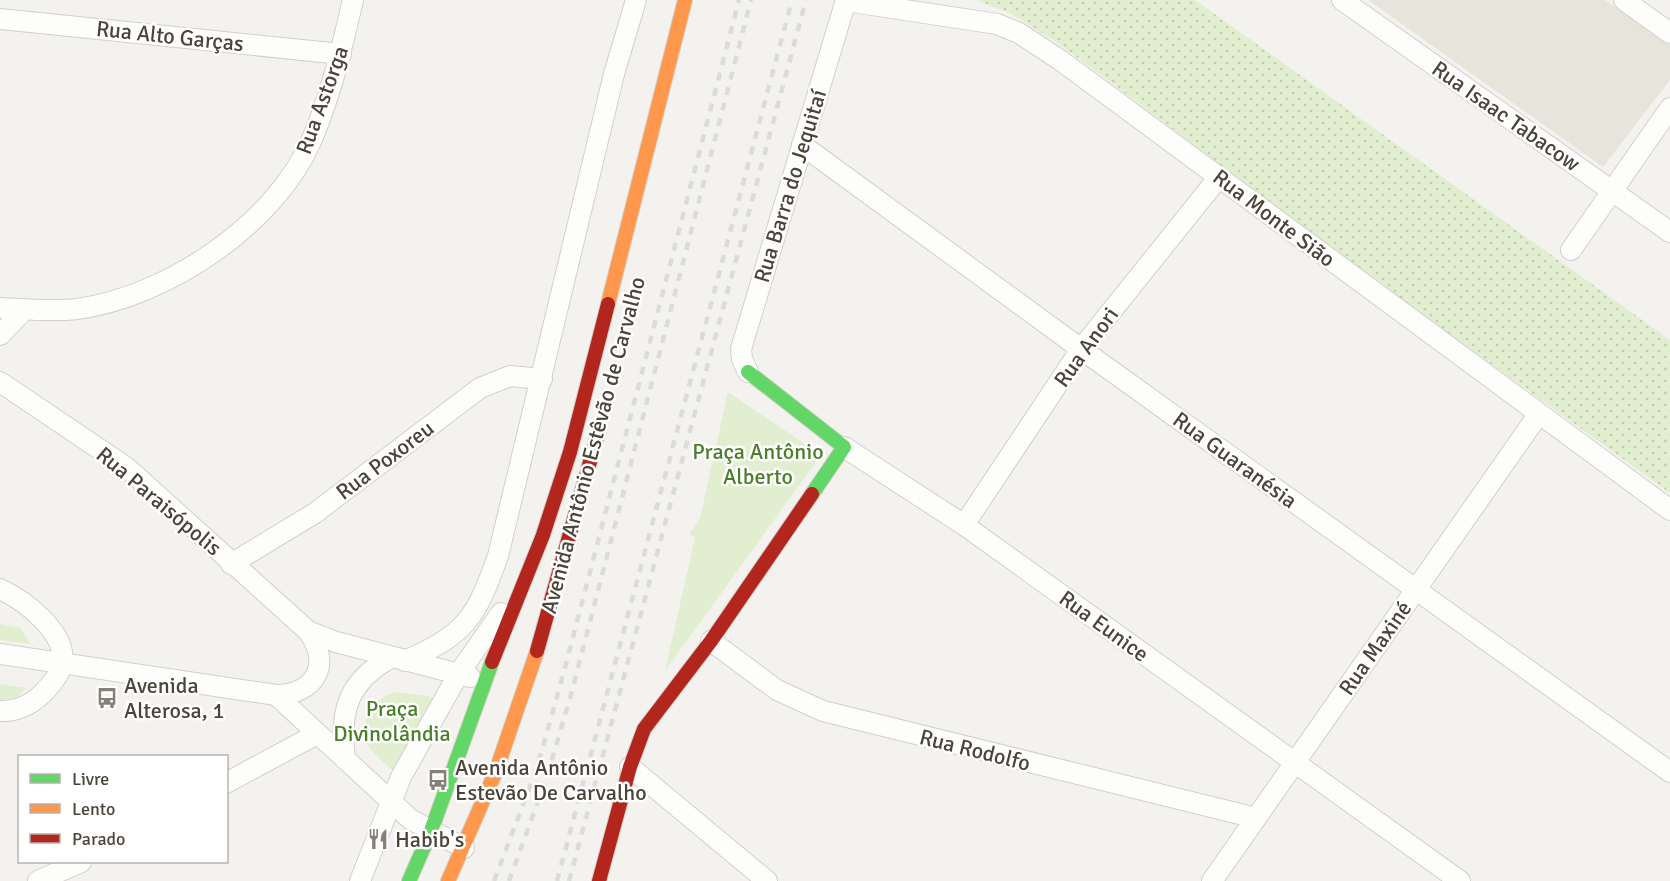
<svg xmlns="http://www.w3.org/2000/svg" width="1670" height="881" font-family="Signika,sans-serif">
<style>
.residential{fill:#e7e4dc}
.grass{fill:url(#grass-dots)}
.park{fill:#e1eecf}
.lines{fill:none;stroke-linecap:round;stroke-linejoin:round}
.street-casing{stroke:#d2d0cb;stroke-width:22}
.fast-casing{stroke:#d3cfc5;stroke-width:16}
.slow-casing{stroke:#d3cfc5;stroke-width:16}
.jam-casing{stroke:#d3cfc5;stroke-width:16}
.street{stroke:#fdfdfc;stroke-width:20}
.fast{stroke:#63d668;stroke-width:14}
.slow{stroke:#ff974d;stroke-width:14}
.jam{stroke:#b3261e;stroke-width:14}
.rail{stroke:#dbdbda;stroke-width:4.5;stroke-dasharray:8 8;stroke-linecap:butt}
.labels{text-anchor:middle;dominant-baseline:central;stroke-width:5;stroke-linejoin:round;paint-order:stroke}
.street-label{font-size:22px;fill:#4b4439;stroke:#fff}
.park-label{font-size:22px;fill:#4a7f2a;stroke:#fff}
.poi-label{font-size:22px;fill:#4b4439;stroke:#fff;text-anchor:start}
</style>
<defs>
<pattern id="grass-dots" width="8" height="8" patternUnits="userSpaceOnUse" patternTransform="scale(1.5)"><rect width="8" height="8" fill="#e1eecf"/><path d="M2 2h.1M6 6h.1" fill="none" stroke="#c3cdb2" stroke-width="1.8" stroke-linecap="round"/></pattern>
</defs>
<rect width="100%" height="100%" fill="#f4f2ee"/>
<polygon class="residential" points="1368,0 1605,0 1670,45 1670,80 1603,167"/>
<polygon class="grass" points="975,0 1195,0 1670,340 1670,493 1364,272 1058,43 1010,13"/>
<g class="park">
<polygon points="728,392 821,455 665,671 695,538 689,534 700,518"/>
<polygon points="0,624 20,628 31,644 0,640"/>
<polygon points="0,684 26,688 18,697 0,700"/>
<path d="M397,692L433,697L393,771C385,763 375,756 369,747C356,723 373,697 397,692Z"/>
</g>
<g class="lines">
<defs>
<g id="street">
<polyline points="1342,0 1670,232"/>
<polyline points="1624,0 1670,33"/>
<polyline points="846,1 997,24 1019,33 1060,60 1670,510"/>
<polyline points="0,19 341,54"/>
<polyline points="802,145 1081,349 1670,772"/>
<polyline points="1571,250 1670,108"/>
<path d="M0,308C25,309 52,312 77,309C167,297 276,224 312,139C331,95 342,47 353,0"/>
<polyline points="0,335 25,309"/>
<polyline points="748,372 742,359 741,349 846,0"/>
<path d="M0,382L126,467L308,631C332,664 316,694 276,695L0,654"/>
<polyline points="844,447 964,525 1460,881"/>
<polyline points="964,525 1081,349 1219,177"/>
<polyline points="231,564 315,513 480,388 510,376 542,379"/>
<path d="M0,589C24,600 68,633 62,664C60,675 49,687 42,694C31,705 15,712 0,711"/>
<polyline points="308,631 336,642 470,677"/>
<polyline points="711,641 777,690 823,711 1256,818"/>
<path d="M405,661C467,634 476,617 498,556L614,74L636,0"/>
<polyline points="276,695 410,819 464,848"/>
<path d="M345,759C339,710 348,681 392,657"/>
<polyline points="630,767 767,881"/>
<polyline points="226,783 317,734"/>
<polyline points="38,881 81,862"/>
<polyline points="360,881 401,777 459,673 501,613"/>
<polyline points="1212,881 1538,415"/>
</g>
<g id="fast">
<polyline points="748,372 844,447 812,494"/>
<polyline points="409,881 431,831 492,662"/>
</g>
<g id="slow">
<polyline points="608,304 685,0"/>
<polyline points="448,881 496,771 537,651"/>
</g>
<g id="jam">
<polyline points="537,651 600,426"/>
<polyline points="492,662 543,535 570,452 608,304"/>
<polyline points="599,881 630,767 644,729 711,641 812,494"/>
</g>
</defs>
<use href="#street" class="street-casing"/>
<use href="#fast" class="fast-casing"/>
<use href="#slow" class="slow-casing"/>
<use href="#jam" class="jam-casing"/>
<use href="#street" class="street"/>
<use href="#fast" class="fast"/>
<use href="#slow" class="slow"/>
<use href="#jam" class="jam"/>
<g class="rail">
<polyline points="494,881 537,768 566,664 739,0"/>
<polyline points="509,881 547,777 572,691 751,0"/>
<polyline points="557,881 792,0"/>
<polyline points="569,881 806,0"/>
</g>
</g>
<defs>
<symbol id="bus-bare" viewBox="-9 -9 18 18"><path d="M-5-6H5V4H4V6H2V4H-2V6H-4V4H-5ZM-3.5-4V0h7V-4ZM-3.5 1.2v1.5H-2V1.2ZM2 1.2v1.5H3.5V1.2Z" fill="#868178" stroke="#fff" stroke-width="2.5" paint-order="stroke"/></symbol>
<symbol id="restaurant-bare" viewBox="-9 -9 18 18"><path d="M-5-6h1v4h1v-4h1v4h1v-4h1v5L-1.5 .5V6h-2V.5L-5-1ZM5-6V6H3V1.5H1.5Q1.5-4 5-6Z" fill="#868178" stroke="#fff" stroke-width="2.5" paint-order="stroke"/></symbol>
</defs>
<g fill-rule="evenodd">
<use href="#bus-bare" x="92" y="683" width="30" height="30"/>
<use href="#bus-bare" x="423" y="765" width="30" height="30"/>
<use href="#restaurant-bare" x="363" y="824" width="30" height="30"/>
</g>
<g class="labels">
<g class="street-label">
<text transform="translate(170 36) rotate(6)">Rua Alto Garças</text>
<text transform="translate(322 100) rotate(-70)">Rua Astorga</text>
<text transform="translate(1506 116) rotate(35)">Rua Isaac Tabacow</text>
<text transform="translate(790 186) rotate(-73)">Rua Barra do Jequitaí</text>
<text transform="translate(1274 218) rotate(37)">Rua Monte Sião</text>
<text transform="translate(1086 347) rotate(-54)">Rua Anori</text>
<text transform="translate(593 445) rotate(-75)">Avenida Antônio Estêvão de Carvalho</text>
<text transform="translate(385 460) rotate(-37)">Rua Poxoreu</text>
<text transform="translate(1235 460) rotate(36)">Rua Guaranésia</text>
<text transform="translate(159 501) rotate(40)">Rua Paraisópolis</text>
<text transform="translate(1104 626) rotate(36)">Rua Eunice</text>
<text transform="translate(1375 648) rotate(-55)">Rua Maxiné</text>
<text transform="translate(975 750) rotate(14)">Rua Rodolfo</text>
</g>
<g class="park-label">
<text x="758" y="451">Praça Antônio<tspan x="758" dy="25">Alberto</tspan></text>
<text x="392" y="708">Praça<tspan x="392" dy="25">Divinolândia</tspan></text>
</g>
<g class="poi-label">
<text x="124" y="685">Avenida<tspan x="124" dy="25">Alterosa, 1</tspan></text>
<text x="455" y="767">Avenida Antônio<tspan x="455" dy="25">Estevão De Carvalho</tspan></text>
<text x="395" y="839">Habib's</text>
</g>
</g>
<rect x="18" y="755" width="210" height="108" fill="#ffffff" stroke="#b7b4b0" stroke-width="1.5"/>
<rect x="30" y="774" width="30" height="9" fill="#63d668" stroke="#b7b4b0" stroke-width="1.5"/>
<text x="72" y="785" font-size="18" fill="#4b4439">Livre</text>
<rect x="30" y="804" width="30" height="9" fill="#ff974d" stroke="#b7b4b0" stroke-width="1.5"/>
<text x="72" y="815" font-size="18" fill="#4b4439">Lento</text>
<rect x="30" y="834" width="30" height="9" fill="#b3261e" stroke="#b7b4b0" stroke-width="1.5"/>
<text x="72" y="845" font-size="18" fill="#4b4439">Parado</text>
</svg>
